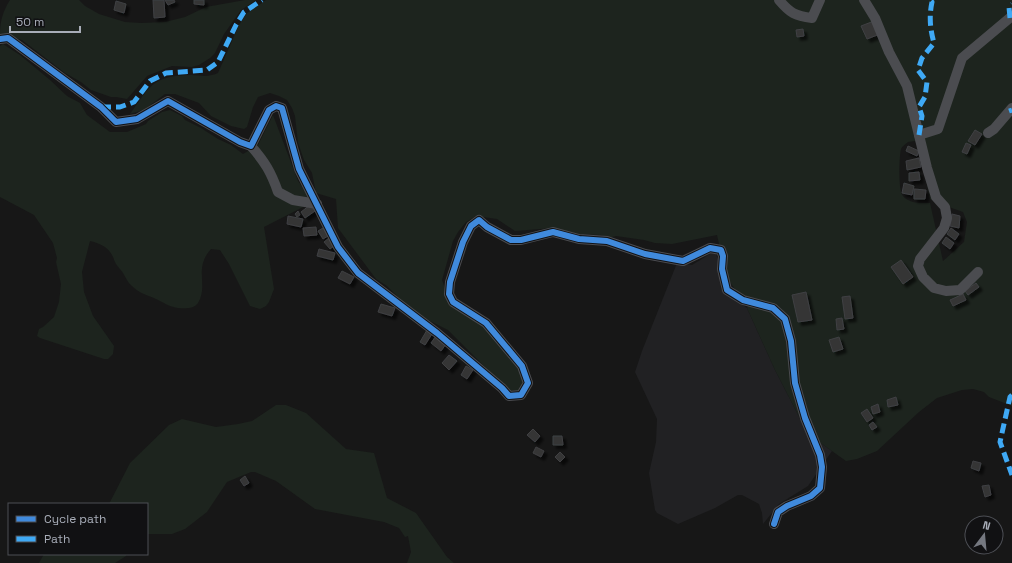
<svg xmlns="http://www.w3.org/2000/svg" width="1012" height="563" font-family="'Space Grotesk',sans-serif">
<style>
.built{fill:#212123}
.green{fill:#1d241e;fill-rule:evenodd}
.building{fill:#353536;stroke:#3f4043;filter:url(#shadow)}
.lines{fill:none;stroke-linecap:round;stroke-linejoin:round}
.minor{stroke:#4b4c50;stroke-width:10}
.quiet{stroke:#3fa9f5;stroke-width:5;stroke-dasharray:10 5;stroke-linecap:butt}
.cycleway-casing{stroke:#111113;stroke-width:8}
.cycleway{stroke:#408adc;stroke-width:6}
</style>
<defs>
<filter id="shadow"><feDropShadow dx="3.5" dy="3.5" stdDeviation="1" flood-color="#0009"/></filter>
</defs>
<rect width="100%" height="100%" fill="#171717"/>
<polygon class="built" points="715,251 719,262 721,289 747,308 775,370 808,434 832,451 808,486 779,504 763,524 762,513 759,504 742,495 738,495 715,508 678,524 657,513 655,510 649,473 656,442 657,419 635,372 642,351 677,263 692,265"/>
<g class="green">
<path d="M10,0H79L85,6L99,14L125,22L141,23L165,22L185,17L206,7L245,0H256L241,10L224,34L215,53L210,58L199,65L192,67L172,66L147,76L127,99L116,97H111L91,90L81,82L65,73L22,40L0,34C0,21 3,11 10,0Z"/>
<path d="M266,0H1012V406L989,397L984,392L973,389L962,390L937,398L919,412L877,451L857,459L846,461L808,434L775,370L747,308L752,300L736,291L726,276L717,235L672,244L655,243L644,240L616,236L609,238L601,235L579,234L553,228L515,231L497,219L476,216L466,222L458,232L453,241L442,280L451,305L486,326L523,375L525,383L520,393H511L448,330L422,317L403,302L387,286L376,279L338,228L336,199L316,193L312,173L304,160L298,143L295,116L292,108L287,100L279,96L270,93L258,97L253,107L247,127L244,129L231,126L211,116L199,103L175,94H165L144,110L130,114C151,85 152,76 191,75C202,75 206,78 218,73L239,25L247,13ZM915,141L919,146L930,199L946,206L963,212L967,222L964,242L943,261L930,203C921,203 910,204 903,196C898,191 899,157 901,149C902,146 906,144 908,142Z"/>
<path d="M3,44L20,55L50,80L67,96L80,103L87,115L110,132H127L146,124L148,121L162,112L170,110L182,116L185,120L201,128L218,139L231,145L243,154L258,145L273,115L298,181L316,206L307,205L264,227L274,289L269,302L266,306L260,309L250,306L229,264L220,250L211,249C193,269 209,285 198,303C192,312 171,308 164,303C161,302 159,300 156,299C147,295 139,293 132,286C128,283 126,278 123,273C121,270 118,267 116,264C114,261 114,258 112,255C108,247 99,243 90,241L82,272L84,292L93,316L114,346L113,354L108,359H104L40,338L37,336L39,329L43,327L54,317L59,302L61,284L56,262L57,258L53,243L34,215L0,197V46Z"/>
<polygon points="276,405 286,405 306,413 346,449 374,453 387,498 416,513 447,557 454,563 407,563 411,552 408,536 405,537 399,528 384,522 315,509 276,481 255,472 251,472 227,482 207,512 185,529 172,534 147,534 147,504 109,504 130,463 169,425 182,419 216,427 238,424 252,421"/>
<polygon points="44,554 126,554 126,556 115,563 39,563"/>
</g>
<g class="building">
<polygon points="153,0 164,0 165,17 154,18"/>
<polygon points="165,0 174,0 175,2 168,5"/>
<polygon points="194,0 204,0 204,5 194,4"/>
<polygon points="116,1 126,4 124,13 114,10"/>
<polygon points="874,21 880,34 867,39 861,26"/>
<polygon points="803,29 804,36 797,37 796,30"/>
<polygon points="975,130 982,134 975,145 968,141"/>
<polygon points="966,143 971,145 967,154 962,152"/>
<polygon points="908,146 919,151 917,156 906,151"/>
<polygon points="919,158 921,167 907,170 906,161"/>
<polygon points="919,172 920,180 909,181 909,173"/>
<polygon points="904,183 914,186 912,195 902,193"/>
<polygon points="914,189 926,190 925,199 914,199"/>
<polygon points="310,205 315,211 305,218 301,212"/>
<polygon points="298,211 300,215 297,217 295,214"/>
<polygon points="952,214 960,216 959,228 950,226"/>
<polygon points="288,216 303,219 301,227 287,224"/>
<polygon points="316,227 317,235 304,236 303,228"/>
<polygon points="323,228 328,236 323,239 318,231"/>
<polygon points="951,228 959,234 955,240 947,234"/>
<polygon points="946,237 954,243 950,249 942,243"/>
<polygon points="329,238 335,245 330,249 324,242"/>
<polygon points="319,249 335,253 333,260 317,256"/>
<polygon points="901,260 913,277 903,284 891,267"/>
<polygon points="342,271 354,277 350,284 338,278"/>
<polygon points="976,283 979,287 968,295 965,291"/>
<polygon points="806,292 812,320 798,322 792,295"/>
<polygon points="963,294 966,300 953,306 950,300"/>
<polygon points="850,296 853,318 845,319 842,297"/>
<polygon points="381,304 395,308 392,316 378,312"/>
<polygon points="842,318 844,329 837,330 836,319"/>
<polygon points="427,330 432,334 425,345 420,342"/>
<polygon points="436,336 446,344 441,351 431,343"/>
<polygon points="839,337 843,349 833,352 829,340"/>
<polygon points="449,355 457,361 449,370 442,363"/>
<polygon points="466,366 473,370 467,379 461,375"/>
<polygon points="896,397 898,405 888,407 887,400"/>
<polygon points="878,404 880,412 873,414 871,407"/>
<polygon points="867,409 873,418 867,422 861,413"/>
<polygon points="873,422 877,427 872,430 869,425"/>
<polygon points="533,429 540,436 535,442 527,435"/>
<polygon points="553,436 562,436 563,445 553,445"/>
<polygon points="536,447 544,451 541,457 533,453"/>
<polygon points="560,452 565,457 560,462 555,457"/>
<polygon points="973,461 981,463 979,471 971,468"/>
<polygon points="245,476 249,483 244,486 240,480"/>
<polygon points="989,485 991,495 985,497 982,486"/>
</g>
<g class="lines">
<g class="minor">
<path d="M779,0C790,13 795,16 812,18L820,0"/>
<polyline points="864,0 875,18 889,52 907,86 927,168 936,197 945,207 947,218 944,228 920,259 918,266 923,277 934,288 946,291 960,290 978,272"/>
<polyline points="0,39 8,38 101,107 116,122 137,119 168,101 240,142 251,146 269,110 276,106 282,108 299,169 338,247 358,273 437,333 502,388 509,396 521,395 528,383 522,366 486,323 453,302 449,294 450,282 463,242 471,226 479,220 487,227 511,240 521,240 553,232 579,239 607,241 645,254 683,261 710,248 721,250 723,256 722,269 727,290 743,300 773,308 785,319 791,341 795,383 805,418 820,455 822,467 820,488 811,496 787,506 778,512 774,524"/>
<polyline points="988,133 994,129 1012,108"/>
<polyline points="919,135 938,129 962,58 1012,16"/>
<path d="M251,146C265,162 271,172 278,192L293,200L317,204"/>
</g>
<g class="quiet">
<polyline points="1010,18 1009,7 1012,4"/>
<polyline points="101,107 120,107 134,102 150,81 166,73 207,70 218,62 236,25 244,12 262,0"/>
<polyline points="1009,111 1012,110"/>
<path d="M919,135L922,116L919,107L925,97L927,82L918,70L922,58L934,43C930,29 929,16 932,2L929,0"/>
<polyline points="1012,395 1010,397 1000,442 1012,475"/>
</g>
<defs>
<polyline id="cycleway" points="0,39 8,38 101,107 116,122 137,119 168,101 240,142 251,146 269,110 276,106 282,108 299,169 338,247 358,273 437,333 502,388 509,396 521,395 528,383 522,366 486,323 453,302 449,294 450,282 463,242 471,226 479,220 487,227 511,240 521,240 553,232 579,239 607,241 645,254 683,261 710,248 721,250 723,256 722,269 727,290 743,300 773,308 785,319 791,341 795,383 805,418 820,455 822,467 820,488 811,496 787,506 778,512 774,524"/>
</defs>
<use href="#cycleway" class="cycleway-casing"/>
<use href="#cycleway" class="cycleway"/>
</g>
<rect x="8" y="503" width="140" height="52" fill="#111113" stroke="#4d4f55"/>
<rect x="16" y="516" width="20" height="6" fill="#408adc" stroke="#4d4f55"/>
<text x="44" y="523" font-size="12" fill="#a8adb8">Cycle path</text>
<rect x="16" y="536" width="20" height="6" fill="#3fa9f5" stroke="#4d4f55"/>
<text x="44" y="543" font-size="12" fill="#a8adb8">Path</text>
<g transform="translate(984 535) rotate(16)"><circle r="19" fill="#111113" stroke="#4d4f55"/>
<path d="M0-3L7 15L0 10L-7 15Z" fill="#757880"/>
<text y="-6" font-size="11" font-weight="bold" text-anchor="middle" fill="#a8adb8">N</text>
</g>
<path d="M10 26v6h70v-6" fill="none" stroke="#a8adb8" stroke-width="2"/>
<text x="16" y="26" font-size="12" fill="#a8adb8" stroke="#111113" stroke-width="3" paint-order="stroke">50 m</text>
</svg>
